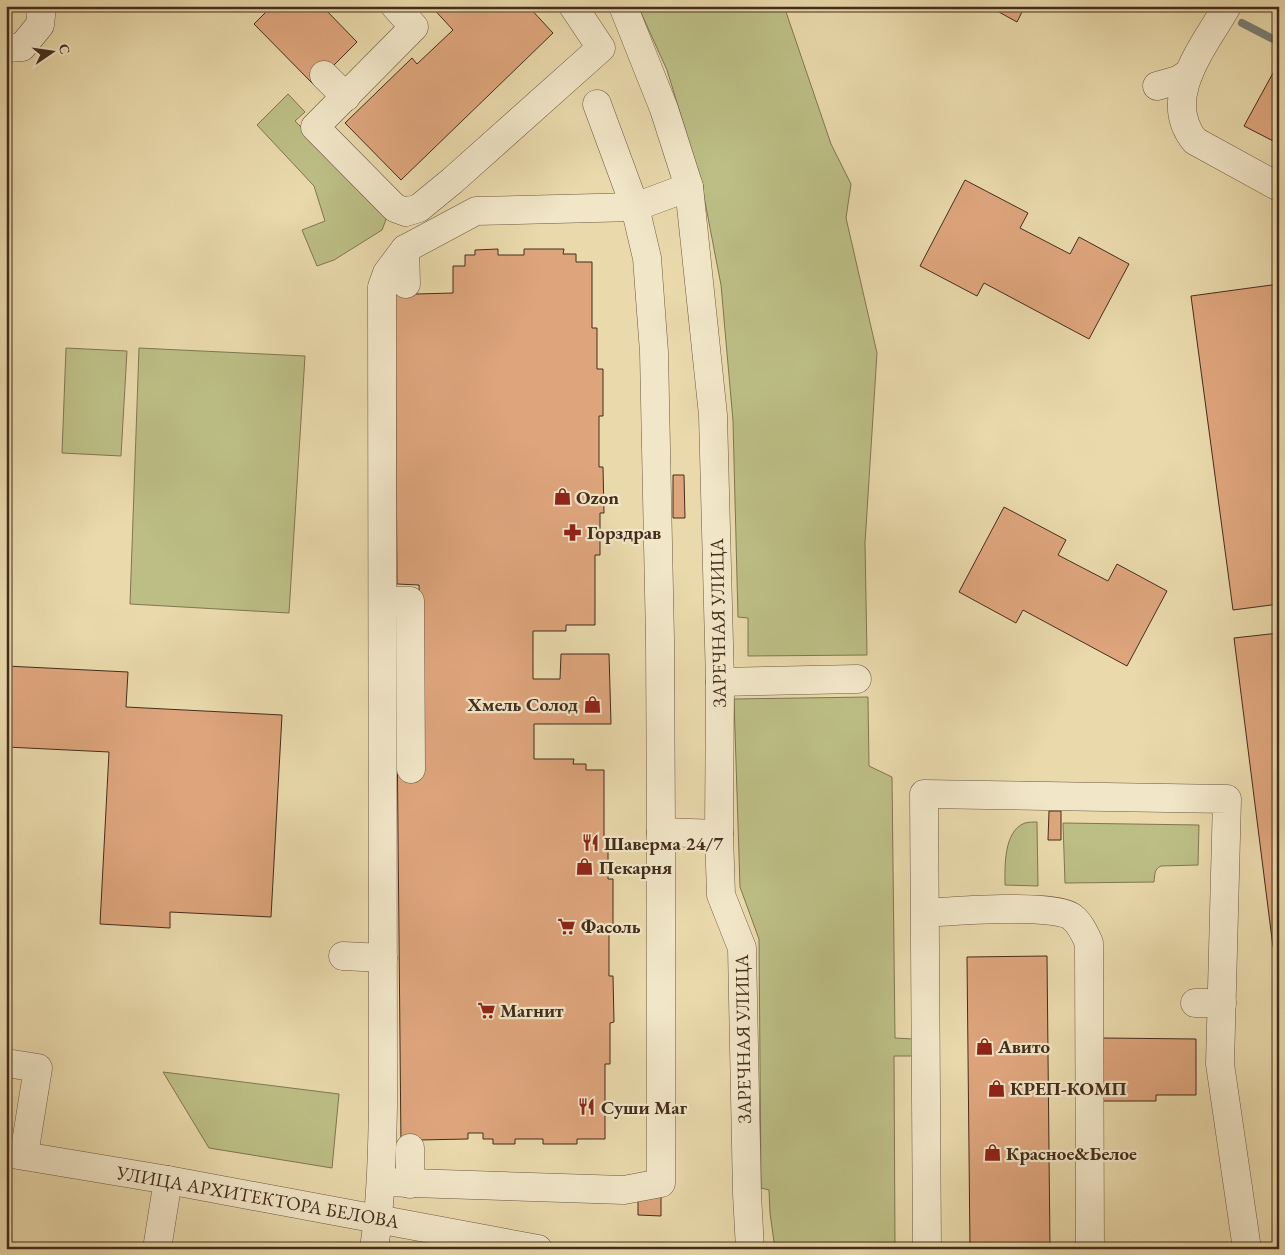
<svg xmlns="http://www.w3.org/2000/svg" width="1285" height="1255" font-family="'EB Garamond',serif">
<style>
.green{fill:#bcbe85;stroke:#807650}
.lines{fill:none;stroke-linecap:round;stroke-linejoin:round}
.stream{stroke:#798078;stroke-width:8}
.building{fill:#dea57d;stroke:#442d1c}
.minor-casing{stroke:#6d5840;stroke-width:29}
.minor{stroke:#f1e6c8;stroke-width:28}
.labels{text-anchor:middle;dominant-baseline:central;stroke-width:4.5;stroke-linejoin:round;paint-order:stroke}
.poi-label{font-size:19px;font-weight:bold;fill:#442d1c;stroke:#f1e6c8;text-anchor:start}
.street-label{font-size:19px;fill:#442d1c;stroke:#f1e6c8}
</style>
<rect width="100%" height="100%" fill="#e9d9ab"/>
<filter id="stains"><feTurbulence type="fractalNoise" baseFrequency=".004" numOctaves="4"/><feColorMatrix values="0 0 0 0 .2 0 0 0 0 .09 0 0 0 0 .02 0 0 0 .5 -.17"/></filter>
<radialGradient id="worn" r=".72"><stop offset=".6" stop-color="#630" stop-opacity="0"/><stop offset="1" stop-color="#630" stop-opacity=".3"/></radialGradient>
<g class="green">
<polygon points="638,6 784,6 831,144 851,184 846,218 877,353 865,543 867,655 748,656 748,618 738,617 733,421 721,285 701,181 667,70"/>
<polygon points="288,94 305,112 295,121 385,211 387,217 382,230 334,260 317,266 302,230 325,221 314,186 257,125"/>
<polygon points="66,348 127,351 121,456 62,453"/>
<polygon points="139,348 305,356 289,613 130,604"/>
<polygon points="868,697 869,766 892,777 895,1038 914,1039 915,1056 894,1056 895,1249 775,1249 770,1213 769,1190 761,1188 759,939 740,887 734,699"/>
<path d="M1037,822L1038,886L1005,885C1005,868 1003,831 1025,823C1029,822 1034,822 1037,822Z"/>
<path d="M1063,823L1199,825L1198,865L1161,866C1154,869 1155,875 1154,882L1065,883Z"/>
<polygon points="163,1072 339,1094 332,1168 209,1148"/>
</g>
<g class="lines">
<polyline class="stream" points="1242,23 1279,42"/>
</g>
<g class="building">
<polygon points="272,6 322,6 357,42 314,85 254,24"/>
<polygon points="431,6 528,6 553,33 401,180 345,123 412,58 417,64 453,30"/>
<polygon points="988,6 1025,6 1017,22"/>
<polygon points="1279,62 1279,144 1244,126"/>
<polygon points="965,180 1028,213 1020,228 1070,254 1079,237 1129,264 1089,339 984,283 977,296 920,266"/>
<polygon points="498,249 498,255 524,255 524,249 564,249 563,254 576,254 576,262 592,262 592,328 597,328 597,369 603,369 603,416 599,416 599,467 603,467 604,513 600,513 600,555 595,555 595,625 566,625 566,631 533,631 533,679 560,679 561,654 609,654 611,724 534,724 534,759 574,759 573,764 586,764 586,770 604,770 604,837 608,838 608,879 613,879 613,925 609,925 609,976 613,976 614,1022 610,1023 610,1064 605,1064 605,1139 577,1139 577,1144 543,1144 543,1139 515,1139 515,1144 493,1144 493,1139 483,1139 483,1133 468,1133 468,1139 419,1140 401,1147 396,620 420,620 419,585 397,584 395,285 416,285 416,294 453,293 453,266 465,266 465,255 475,255 475,250"/>
<polygon points="1279,284 1279,604 1233,610 1191,296"/>
<polygon points="673,475 684,475 685,518 673,518"/>
<polygon points="1004,507 1066,540 1058,555 1108,581 1117,564 1167,591 1127,666 1023,610 1016,623 959,592"/>
<polygon points="1279,633 1279,946 1273,947 1234,638"/>
<polygon points="6,666 128,672 126,707 282,715 271,917 170,912 170,928 100,924 109,752 6,747"/>
<polygon points="1049,811 1061,811 1061,840 1048,840"/>
<polygon points="1047,956 1050,1249 970,1249 967,957"/>
<polygon points="1103,1038 1196,1039 1196,1095 1156,1095 1156,1101 1103,1101"/>
<polygon points="638,1196 661,1197 661,1216 638,1215"/>
</g>
<g class="lines">
<defs>
<g id="minor">
<polyline points="395,6 414,27 315,127 395,208 406,212 419,208 452,181 601,48 573,6"/>
<polyline points="623,6 664,109 689,187 713,415 720,682 719,834 721,895 742,948 747,1194 750,1249"/>
<path d="M1227,6C1206,44 1159,98 1195,141L1279,187"/>
<polyline points="6,48 22,47 40,25 42,6"/>
<polyline points="324,75 346,97"/>
<polyline points="1157,86 1178,80 1189,73"/>
<polyline points="597,104 635,207 647,258 654,352 660,639 661,832"/>
<polyline points="405,249 406,284"/>
<polyline points="383,601 410,601 411,769"/>
<polyline points="720,682 857,679"/>
<path d="M926,913C952,911 1055,903 1072,917C1080,923 1085,934 1089,943L1090,1249"/>
<polyline points="343,956 383,958"/>
<polyline points="1195,1003 1222,1003"/>
<polyline points="6,1063 38,1068 24,1155"/>
<polyline points="410,1148 410,1184"/>
<polyline points="6,1153 168,1180 538,1249"/>
<polyline points="382,1182 624,1190 661,1183 661,832 719,834"/>
<polyline points="157,1249 168,1180"/>
<path d="M374,1249C381,1202 382,1155 383,1107L382,287L387,273L405,249L476,211L635,207L689,187"/>
<polyline points="927,1249 924,794 1227,799 1220,1064 1247,1249"/>
</g>
</defs>
<use href="#minor" class="minor-casing"/>
<use href="#minor" class="minor"/>
</g>
<defs>
<symbol id="shop-bare" viewBox="-9 -9 18 18"><path d="M-5-2.5h2.3a2.7 3.5 0 0 1 5.4 0H5L5.5 6h-11ZM-1.5-2.5h3a1.5 2.3 0 0 0-3 0Z" fill="#8f2418" stroke="#f1e6c8" stroke-width="2.5" paint-order="stroke"/></symbol>
<symbol id="pharmacy-bare" viewBox="-9 -9 18 18"><path d="M-2-6h4v4h4v4h-4v4h-4v-4h-4v-4h4Z" fill="#8f2418" stroke="#f1e6c8" stroke-width="2.5" paint-order="stroke"/></symbol>
<symbol id="restaurant-bare" viewBox="-9 -9 18 18"><path d="M-5-6h1v4h1v-4h1v4h1v-4h1v5L-1.5 .5V6h-2V.5L-5-1ZM5-6V6H3V1.5H1.5Q1.5-4 5-6Z" fill="#8f2418" stroke="#f1e6c8" stroke-width="2.5" paint-order="stroke"/></symbol>
<symbol id="supermarket-bare" viewBox="-9 -9 18 18"><path d="M-6-5.5h2.5l.6 2H6L4.5 2H-2.5L-4.4-4H-6ZM-1.5 3.2a1.3 1.3 0 1 0 .1 0ZM3 3.2a1.3 1.3 0 1 0 .1 0Z" fill="#8f2418" stroke="#f1e6c8" stroke-width="2.5" paint-order="stroke"/></symbol>
</defs>
<g fill-rule="evenodd">
<use href="#shop-bare" x="550" y="484" width="25" height="25"/>
<use href="#pharmacy-bare" x="560" y="520" width="25" height="25"/>
<use href="#shop-bare" x="580" y="692" width="25" height="25"/>
<use href="#restaurant-bare" x="578" y="830" width="25" height="25"/>
<use href="#shop-bare" x="572" y="854" width="25" height="25"/>
<use href="#supermarket-bare" x="554" y="914" width="25" height="25"/>
<use href="#supermarket-bare" x="474" y="998" width="25" height="25"/>
<use href="#shop-bare" x="972" y="1034" width="25" height="25"/>
<use href="#shop-bare" x="984" y="1076" width="25" height="25"/>
<use href="#restaurant-bare" x="574" y="1094" width="25" height="25"/>
<use href="#shop-bare" x="980" y="1140" width="25" height="25"/>
</g>
<g class="labels">
<g class="poi-label">
<text x="576" y="497">Ozon</text>
<text x="587" y="532">Горздрав</text>
<text x="578" y="704" text-anchor="end">Хмель Солод</text>
<text x="604" y="843">Шаверма 24/7</text>
<text x="599" y="867">Пекарня</text>
<text x="581" y="926">Фасоль</text>
<text x="500" y="1010">Магнит</text>
<text x="998" y="1046">Авито</text>
<text x="1010" y="1088">КРЕП-КОМП</text>
<text x="601" y="1107">Суши Маг</text>
<text x="1006" y="1153">Красное&amp;Белое</text>
</g>
<g class="street-label">
<text transform="translate(718 623) rotate(-91)">ЗАРЕЧНАЯ УЛИЦА</text>
<text transform="translate(743 1039) rotate(-91)">ЗАРЕЧНАЯ УЛИЦА</text>
<text transform="translate(258 1197) rotate(10)">УЛИЦА АРХИТЕКТОРА БЕЛОВА</text>
</g>
</g>
<rect width="1285" height="1255" fill="none" stroke="#e9d9ab" stroke-width="25"/>
<rect x="8" y="8" width="1270" height="1240" fill="none" stroke="#442d1c" stroke-width="2.5"/>
<rect x="12" y="12" width="1260" height="1230" fill="none" stroke="#442d1c"/>
<g transform="translate(52 52) rotate(77)" stroke="#f1e6c8" stroke-width="4" paint-order="stroke">
<path d="M0-4L9 19L0 12L-9 19Z" fill="#442d1c"/>
<text y="-8" font-size="14" font-weight="bold" text-anchor="middle" fill="#442d1c">С</text>
</g>
<rect width="100%" height="100%" filter="url(#stains)"/>
<rect width="100%" height="100%" fill="url(#worn)"/>
</svg>
